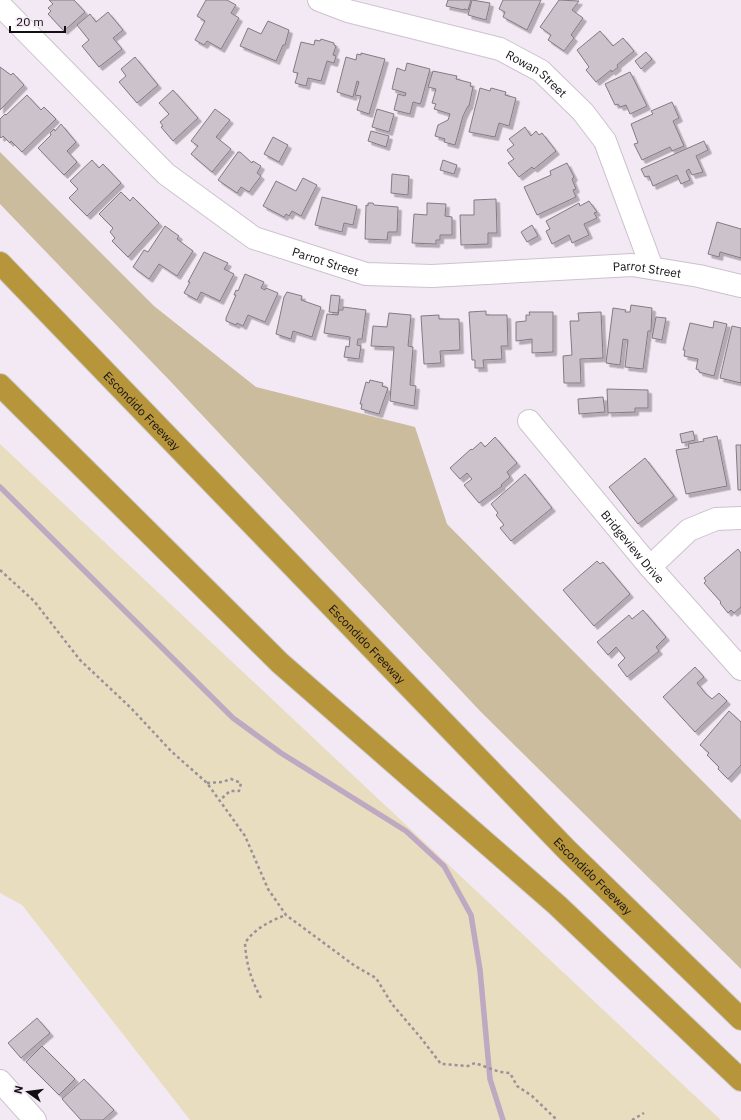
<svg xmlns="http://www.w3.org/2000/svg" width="741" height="1120" font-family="'IBM Plex Sans',sans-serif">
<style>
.green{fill:#e9ddc0}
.forest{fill:#cabc9d}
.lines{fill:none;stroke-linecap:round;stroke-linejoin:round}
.stream{stroke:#bfa8c2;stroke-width:5.5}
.building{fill:#cbc2cc;stroke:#837a84;filter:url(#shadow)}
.minor-casing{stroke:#ccc2cd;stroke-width:24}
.highway-casing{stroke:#cbcacb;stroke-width:24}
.path{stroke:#99929a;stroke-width:2.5;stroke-dasharray:3 3;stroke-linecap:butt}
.minor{stroke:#fff;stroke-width:22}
.highway{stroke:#b7953a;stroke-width:22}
.labels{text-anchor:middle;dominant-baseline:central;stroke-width:3;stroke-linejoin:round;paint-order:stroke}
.street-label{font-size:12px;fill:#120f13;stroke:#f3e9f4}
</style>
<defs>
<filter id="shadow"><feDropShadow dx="3.5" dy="3.5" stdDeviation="0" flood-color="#0004"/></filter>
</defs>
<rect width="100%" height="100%" fill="#f3e9f4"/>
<polygon class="green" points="0,444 694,1095 721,1120 190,1120 22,905 0,893"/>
<polygon class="forest" points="0,152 154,306 256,387 415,427 447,524 741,820 741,969 480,711 172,383 0,204"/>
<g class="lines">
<polyline class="stream" points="0,487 233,718 281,753 406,831 444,866 471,915 480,970 490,1079 503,1120"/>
</g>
<g class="building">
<polygon points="49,0 74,0 85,12 64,31 48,14 51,11 48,8 53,4"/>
<polygon points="206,0 227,0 236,5 231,13 239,18 221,49 207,41 204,45 195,40 205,21 197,16"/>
<polygon points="448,0 471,0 468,10 464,9 464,10 446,6"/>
<polygon points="472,0 490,3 486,20 468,15"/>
<polygon points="503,0 541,0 527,30 503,17 505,12 499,9"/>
<polygon points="559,0 579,1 572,10 583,18 571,35 574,38 564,51 548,40 551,35 540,27"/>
<polygon points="108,12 123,30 113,38 122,49 99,67 82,46 89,40 77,25 90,14 96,22"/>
<polygon points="268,21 289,30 285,45 283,45 276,61 240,46 248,28 261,34"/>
<polygon points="600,31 613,46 623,38 634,51 617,65 618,67 612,72 611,70 596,82 586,70 589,67 577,50"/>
<polygon points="321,39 334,43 334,45 336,46 333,55 336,56 334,63 327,61 321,81 308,78 306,86 295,83 298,73 293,72 301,42 314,45 315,40 320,41"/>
<polygon points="646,52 652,59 641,69 635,61"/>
<polygon points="361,53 385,59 369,114 357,110 361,96 355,95 359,82 357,81 353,97 337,92 346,57 356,60 357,54 361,55"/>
<polygon points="135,57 158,85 137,103 119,82 126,76 121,69"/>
<polygon points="407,63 430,69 421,102 420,104 413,102 410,114 394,110 398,94 405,96 406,93 392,89 397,68 405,71"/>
<polygon points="0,67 11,75 13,73 24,85 0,110"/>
<polygon points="433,71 457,76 456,79 471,83 470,86 473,87 469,106 468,106 463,116 455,145 444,142 445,139 435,136 438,125 448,120 450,114 434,109 436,104 432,103 436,89 428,87"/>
<polygon points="630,72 647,106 630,114 626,105 620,107 618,104 615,105 605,84"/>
<polygon points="480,88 490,91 491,88 506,92 505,95 516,98 509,126 499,123 495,137 469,132"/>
<polygon points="173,90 198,118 173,141 161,127 163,126 160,122 169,114 159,103"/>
<polygon points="27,95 41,110 44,107 56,119 22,152 11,141 10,143 3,136 1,138 0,137 0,119 5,114 6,115"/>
<polygon points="672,102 679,118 673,121 684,146 672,151 670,147 642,160 634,144 638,143 631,124 653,114 651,111"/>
<polygon points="215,109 230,120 216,137 231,149 212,172 191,154 198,146 191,141"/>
<polygon points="377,109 394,114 389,132 372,127"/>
<polygon points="61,124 76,142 67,151 77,162 64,175 38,148 51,135 50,133 54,129 55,131"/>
<polygon points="525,127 531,136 536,131 539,135 542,133 556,151 534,169 532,167 519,177 508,163 514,159 507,150 514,145 509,139"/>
<polygon points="371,131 389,136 386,147 368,141"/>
<polygon points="273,137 288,145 279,162 264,154"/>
<polygon points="704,141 708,150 696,156 703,172 692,175 689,169 686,171 690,180 681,184 677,175 653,186 649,176 645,177 641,169"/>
<polygon points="238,152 240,152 252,163 253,161 261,166 257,173 261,176 249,192 241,187 237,193 218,180"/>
<polygon points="92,160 99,168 103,164 121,183 87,216 69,198 78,189 70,181"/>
<polygon points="443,160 457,165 454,174 440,170"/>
<polygon points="567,163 574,177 572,179 576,189 573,190 576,197 537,215 524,187 551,175 550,171"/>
<polygon points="392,174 409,176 408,195 391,193"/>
<polygon points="303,178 317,185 301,216 292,211 289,216 286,214 284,217 263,206 276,181 296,191"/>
<polygon points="121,192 130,201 133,197 159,223 128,257 112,241 115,238 110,232 113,228 99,214"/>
<polygon points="322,197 357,206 353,225 344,223 342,232 315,225"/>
<polygon points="496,199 497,233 488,233 488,244 461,245 460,215 474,215 474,200"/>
<polygon points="589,201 597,212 594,213 597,218 584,224 589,235 572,243 569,235 552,244 546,231 550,229 546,221 579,203 580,206"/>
<polygon points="368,203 373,203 374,205 398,207 397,232 388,232 387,240 365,239 366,205 368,206"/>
<polygon points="427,203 446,204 445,216 452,217 452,235 440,235 440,240 436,240 436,244 412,243 414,214 427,215"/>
<polygon points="717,222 741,229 741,258 720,252 719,257 708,254"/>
<polygon points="532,225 538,236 527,242 521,232"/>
<polygon points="165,226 179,236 177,239 193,251 177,276 159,264 149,279 133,267 144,250 148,252"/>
<polygon points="204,252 228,263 224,269 234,274 220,301 201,292 197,300 184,293 190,282 188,282"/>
<polygon points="245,274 264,282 261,288 265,290 266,288 278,293 265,322 248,315 243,326 237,323 236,325 226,321 226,318 236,295 234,295 236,290 238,291"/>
<polygon points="287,292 302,296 301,300 321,307 312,337 293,331 291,339 276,334 284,297"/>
<polygon points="331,295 340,296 338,313 329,312"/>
<polygon points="631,305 652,308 651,331 648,331 643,369 625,367 628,340 623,339 620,365 606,363 613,308 626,310 625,312 630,312"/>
<polygon points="343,307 366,310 362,339 358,339 357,345 361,346 359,359 344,357 346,346 349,347 350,337 324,333 327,314 338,315 339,310 343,310"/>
<polygon points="486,311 486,315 507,315 508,346 501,346 502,359 483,360 484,368 475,368 475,360 472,360 469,312"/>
<polygon points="529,312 553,312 553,352 532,353 532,339 516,341 516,322 526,321 526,315 530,315"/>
<polygon points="601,312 603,358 580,359 581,383 564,383 563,356 572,355 570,321 579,321 578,313"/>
<polygon points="389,313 411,315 408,346 413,347 410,385 416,386 414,406 390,401 394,347 371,346 373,326 387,327"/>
<polygon points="439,315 439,319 459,319 460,350 440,351 441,363 424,364 421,316"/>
<polygon points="656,317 666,318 662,340 652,338"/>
<polygon points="714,321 727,324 714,376 699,372 699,370 696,369 698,359 684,356 685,350 683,350 690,323 713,328"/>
<polygon points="732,326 741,328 741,383 720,378"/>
<polygon points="370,380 383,383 382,386 388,388 379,414 361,409 362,404 360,404 366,382 369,383"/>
<polygon points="607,389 648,390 648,408 635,408 635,412 608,413"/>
<polygon points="603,397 605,412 579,414 578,399"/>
<polygon points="693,431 695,440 682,443 680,434"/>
<polygon points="717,436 727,486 686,494 676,450 689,448 688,444 704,441 703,439"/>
<polygon points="495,437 517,463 507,472 510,477 501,485 502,486 479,503 464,485 472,479 467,473 460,479 450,468 471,449 472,450 481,442 485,447"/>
<polygon points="736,445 741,445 741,490 738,490"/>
<polygon points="645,458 674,496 638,524 609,487"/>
<polygon points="525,474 552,508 511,541 500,528 504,525 496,515 498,513 491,504"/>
<polygon points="738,549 741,553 741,607 734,613 731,610 728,613 720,603 721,602 704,583 706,581 704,578"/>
<polygon points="597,561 600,564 603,562 630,594 594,626 563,590"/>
<polygon points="643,610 666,637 656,647 659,651 627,677 618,665 625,658 616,647 608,655 597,642 629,615 632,619"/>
<polygon points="695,667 704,677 697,683 706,694 712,699 719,693 727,701 695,732 663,697"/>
<polygon points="729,711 741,722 741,765 728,779 718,769 719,767 707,755 709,753 700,745"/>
<polygon points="37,1018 50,1033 21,1058 8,1043"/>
<polygon points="42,1046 75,1079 59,1095 26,1062"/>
<polygon points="84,1079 114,1110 103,1120 81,1120 62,1099"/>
</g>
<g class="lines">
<defs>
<g id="minor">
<path id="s1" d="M319,0L348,11L500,49L541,71L583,112L605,141L652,268"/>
<path id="s2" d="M0,5L166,174L254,238L366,274L432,276L632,265L699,276L741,286"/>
<path id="s3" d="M529,421L650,567L741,669"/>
<polyline points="650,567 689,530 716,519 741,518"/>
<polyline points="0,1081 35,1120"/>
</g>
<g id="highway">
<path id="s4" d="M0,263L567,850L741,1019"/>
<polyline points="0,385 280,663 557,905 741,1080"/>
</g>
</defs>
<use href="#minor" class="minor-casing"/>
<use href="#highway" class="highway-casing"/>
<g class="path">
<polyline points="0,570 34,601 80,660 131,708 171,751 207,783 245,836 268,889 286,915 355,966 376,978 392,1004 421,1038 441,1064 468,1066 475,1063 500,1072 510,1073 517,1086 532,1096 557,1120"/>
<polyline points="207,783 222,782 231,779 241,783 239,791 230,791 220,800"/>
<path d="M261,998C251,980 246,963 245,943C254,929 270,921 286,915"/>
<polyline points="632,1120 644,1113"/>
</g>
<use href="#minor" class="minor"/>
<use href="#highway" class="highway"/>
</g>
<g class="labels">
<g class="street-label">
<text stroke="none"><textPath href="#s1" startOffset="232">Rowan Street</textPath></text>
<text stroke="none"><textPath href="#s2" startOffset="421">Parrot Street</textPath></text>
<text stroke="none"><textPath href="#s2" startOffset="745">Parrot Street</textPath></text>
<text stroke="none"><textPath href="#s4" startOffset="205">Escondido Freeway</textPath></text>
<text stroke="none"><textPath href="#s3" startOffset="163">Bridgeview Drive</textPath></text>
<text stroke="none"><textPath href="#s4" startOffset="529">Escondido Freeway</textPath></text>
<text stroke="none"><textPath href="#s4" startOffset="853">Escondido Freeway</textPath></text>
</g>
</g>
<g transform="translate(28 1092) rotate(284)" stroke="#f3e9f4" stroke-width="3" paint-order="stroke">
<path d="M0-3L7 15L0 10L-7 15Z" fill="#120f13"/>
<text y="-6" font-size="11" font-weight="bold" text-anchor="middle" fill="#120f13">N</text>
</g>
<path d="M10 26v6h55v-6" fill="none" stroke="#120f13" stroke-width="2"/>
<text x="16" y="26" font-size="12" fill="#120f13" stroke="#f3e9f4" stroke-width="3" paint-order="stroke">20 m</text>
</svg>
